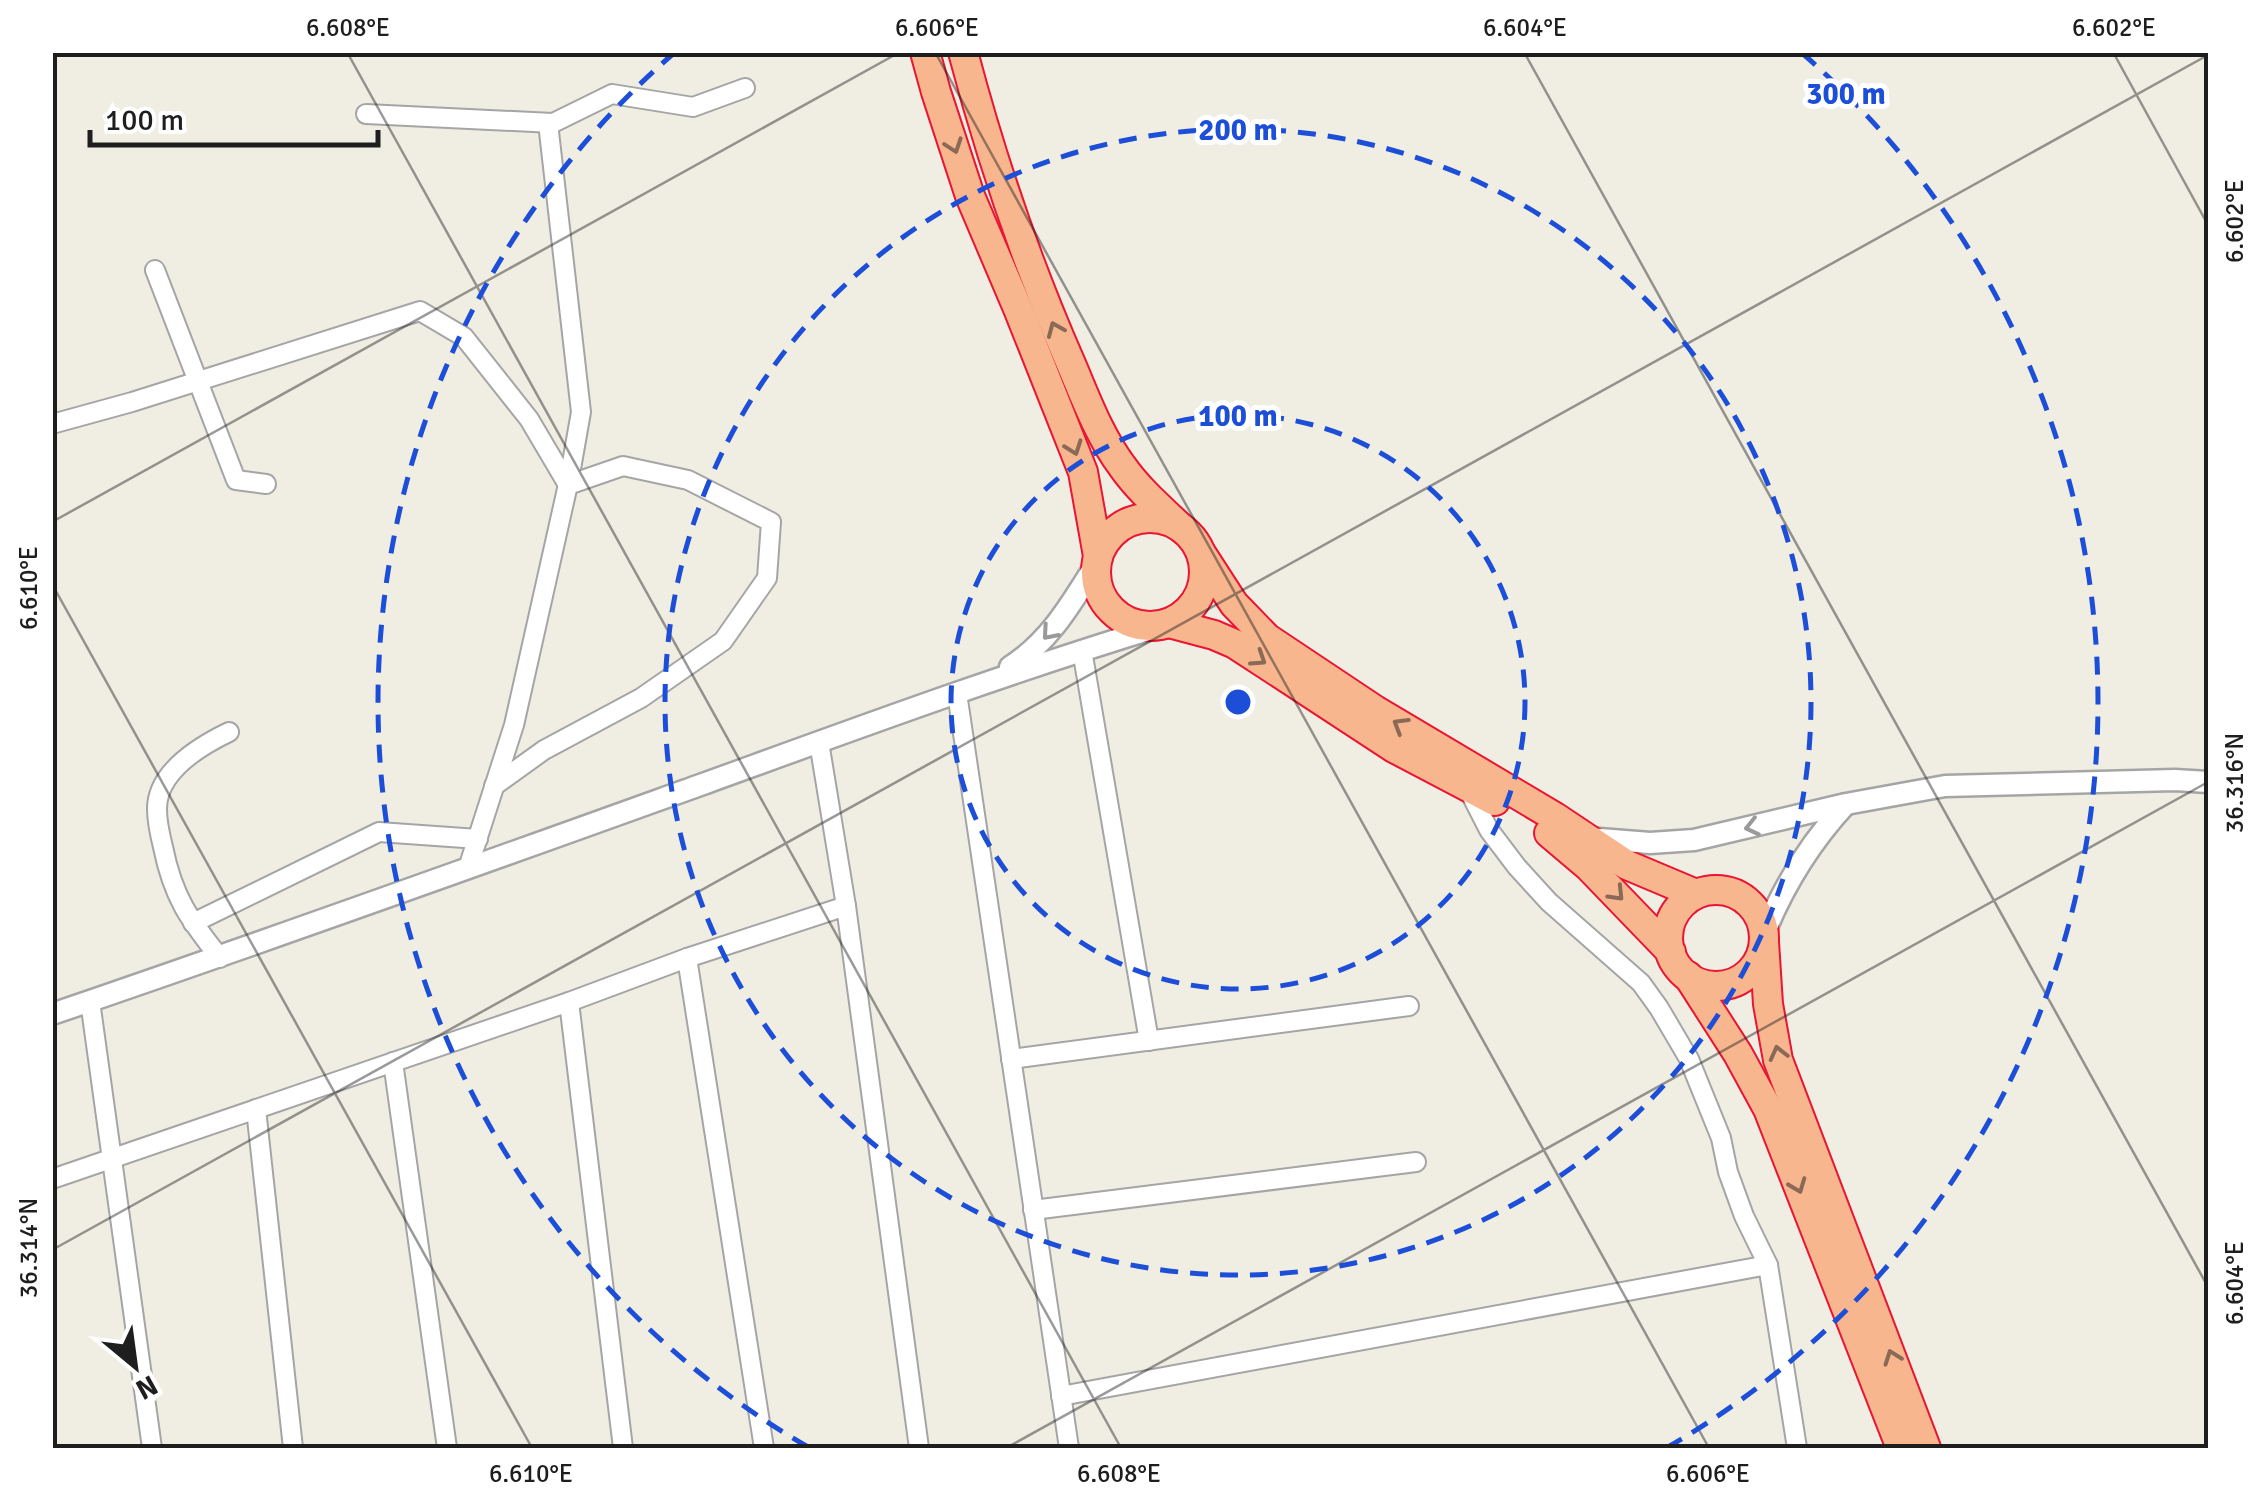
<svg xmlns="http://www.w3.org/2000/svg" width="2261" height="1501" font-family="Signika,sans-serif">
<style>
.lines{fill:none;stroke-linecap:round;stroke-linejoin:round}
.minor-casing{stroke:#a5a5a5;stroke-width:22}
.tertiary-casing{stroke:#a5a5a5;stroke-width:25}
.trunk-casing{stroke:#ea1433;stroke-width:32}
.minor{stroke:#fff;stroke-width:18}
.tertiary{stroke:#fff;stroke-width:20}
.trunk{stroke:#f7b68e;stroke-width:28}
.oneway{stroke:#8a6a56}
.oneway2{stroke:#9a9a9a}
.ticks{fill:none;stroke:#1e1e1e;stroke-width:2.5;stroke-opacity:0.45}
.ring{fill:none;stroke:#1d4ed8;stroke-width:5;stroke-dasharray:18 12}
.centre{fill:#1d4ed8;stroke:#fff;stroke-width:5}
.ring-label{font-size:30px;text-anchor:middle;font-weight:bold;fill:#1d4ed8;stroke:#fff;stroke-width:10;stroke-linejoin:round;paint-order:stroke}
.neatline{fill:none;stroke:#1e1e1e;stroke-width:4}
.ticks-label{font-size:25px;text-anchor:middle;fill:#1e1e1e}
</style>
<rect width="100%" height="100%" fill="#f0eee3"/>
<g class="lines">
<defs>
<g id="minor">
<polyline points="366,114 553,123 612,94 693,107 745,88"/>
<polyline points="155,270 236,480 266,484"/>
<polyline points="52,424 132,402 420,311 464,337 529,419 568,485 623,466 688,480 771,522 767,578 723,641 641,698 544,750 494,786"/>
<polyline points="1082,650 1149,1041"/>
<polyline points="957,693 1069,1448"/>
<polyline points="819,742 846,906 919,1448"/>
<polyline points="1468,789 1489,830 1517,867 1549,902 1641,983 1659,1008 1689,1059 1721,1138 1728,1172 1744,1216 1768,1265 1797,1448"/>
<polyline points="468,868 514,725 569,480 581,412 548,123"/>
<polyline points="193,923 379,832 478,839"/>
<path d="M220,958C189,919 173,897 163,847C160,835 157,821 157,809C157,772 200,746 229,732"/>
<polyline points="687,958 764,1448"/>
<polyline points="90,1001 152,1448"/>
<polyline points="569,1002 623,1448"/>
<polyline points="1011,1059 1409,1006"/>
<polyline points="393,1062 447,1448"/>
<polyline points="256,1109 293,1448"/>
<polyline points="52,1179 569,1002 687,958 846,906"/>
<polyline points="1033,1210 1416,1162"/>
<polyline points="1061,1396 1768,1265"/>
</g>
<g id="tertiary">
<path d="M1010,667C1050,641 1071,604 1096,564"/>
<polyline points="1587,838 1650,843 1694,840 1846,804 1945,786 2175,780 2208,782"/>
<path d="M1764,934C1784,885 1809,844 1845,805"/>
<path d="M52,1014C270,940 486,862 703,784C855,729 1006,673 1161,626"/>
</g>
<g id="trunk">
<polyline points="925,52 936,92 970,196 1019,311 1083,472 1098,556"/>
<path d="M963,52C991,158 1027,264 1071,364C1086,399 1099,435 1122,466C1138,489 1160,508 1180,527"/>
<circle cx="1150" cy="572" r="54"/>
<polyline points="1201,553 1234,604 1267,638 1375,710 1555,817 1627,865 1696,894"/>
<polyline points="1169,623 1214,635 1235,644 1394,748 1495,801"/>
<polyline points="1549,833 1588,866 1671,952"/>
<circle cx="1716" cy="938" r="48"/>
<polyline points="1764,942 1768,1004 1778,1060 1926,1448"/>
<polyline points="1688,976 1738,1054 1768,1109 1901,1448"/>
</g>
</defs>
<use href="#minor" class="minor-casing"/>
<use href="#tertiary" class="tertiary-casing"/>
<use href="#trunk" class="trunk-casing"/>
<use href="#minor" class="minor"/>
<use href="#tertiary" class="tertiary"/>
<use href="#trunk" class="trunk"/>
</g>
<defs><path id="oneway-chevron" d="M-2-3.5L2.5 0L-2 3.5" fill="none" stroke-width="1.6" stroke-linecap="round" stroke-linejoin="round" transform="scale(2.5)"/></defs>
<g class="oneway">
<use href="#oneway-chevron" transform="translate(954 146) rotate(71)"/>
<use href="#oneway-chevron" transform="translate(1055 329) rotate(-113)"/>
<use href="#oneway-chevron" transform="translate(1074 448) rotate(70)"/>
<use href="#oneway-chevron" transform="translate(1259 659) rotate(33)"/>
<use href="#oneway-chevron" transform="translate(1400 725) rotate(-149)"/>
<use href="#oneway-chevron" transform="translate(1617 894) rotate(46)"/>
<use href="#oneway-chevron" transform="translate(1778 1053) rotate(-104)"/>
<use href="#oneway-chevron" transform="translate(1798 1186) rotate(69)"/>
<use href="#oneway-chevron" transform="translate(1892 1357) rotate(-110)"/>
</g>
<g class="oneway2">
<use href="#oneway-chevron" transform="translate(1049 633) rotate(131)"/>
<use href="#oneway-chevron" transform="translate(1752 827) rotate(167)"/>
</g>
<path class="ticks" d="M347,52L1121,1448M935,52L1709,1448M1524,52L2208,1287M2113,52L2208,225M52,522L900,52M52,584L532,1448M52,1250L2208,55M1006,1448L2208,782"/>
<g class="ring">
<circle cx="1238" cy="702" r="287"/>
<circle cx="1238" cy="702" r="573"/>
<path d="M808 1447A860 860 0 0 1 674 53M1802 53A860 860 0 0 1 1668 1447"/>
</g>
<circle cx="1238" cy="702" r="15" class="centre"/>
<g class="ring-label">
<text x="1846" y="104">300 m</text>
<text x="1238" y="140">200 m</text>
<text x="1238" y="426">100 m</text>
</g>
<rect width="2261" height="1501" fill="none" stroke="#ffffff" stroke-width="110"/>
<g transform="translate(135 1366) rotate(151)" stroke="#ffffff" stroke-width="8" paint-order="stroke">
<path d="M0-8L18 38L0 25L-18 38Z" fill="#1e1e1e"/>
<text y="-15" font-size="28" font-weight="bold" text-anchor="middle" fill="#1e1e1e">N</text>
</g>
<path d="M90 130v15h288v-15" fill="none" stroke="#1e1e1e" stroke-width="5"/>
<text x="105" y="130" font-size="30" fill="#1e1e1e" stroke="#ffffff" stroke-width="8" paint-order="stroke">100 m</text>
<rect x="55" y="55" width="2151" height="1391" class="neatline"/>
<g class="ticks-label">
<text x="348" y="36">6.608°E</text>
<text x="937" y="36">6.606°E</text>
<text x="1525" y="36">6.604°E</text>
<text x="2114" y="36">6.602°E</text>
<text transform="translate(2234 221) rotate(-90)" y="9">6.602°E</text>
<text transform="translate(28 588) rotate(-90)" y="9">6.610°E</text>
<text transform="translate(2234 783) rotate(-90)" y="9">36.316°N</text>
<text transform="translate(28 1248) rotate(-90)" y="9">36.314°N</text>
<text transform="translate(2234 1283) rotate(-90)" y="9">6.604°E</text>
<text x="531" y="1482">6.610°E</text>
<text x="1119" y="1482">6.608°E</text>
<text x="1708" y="1482">6.606°E</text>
</g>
</svg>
